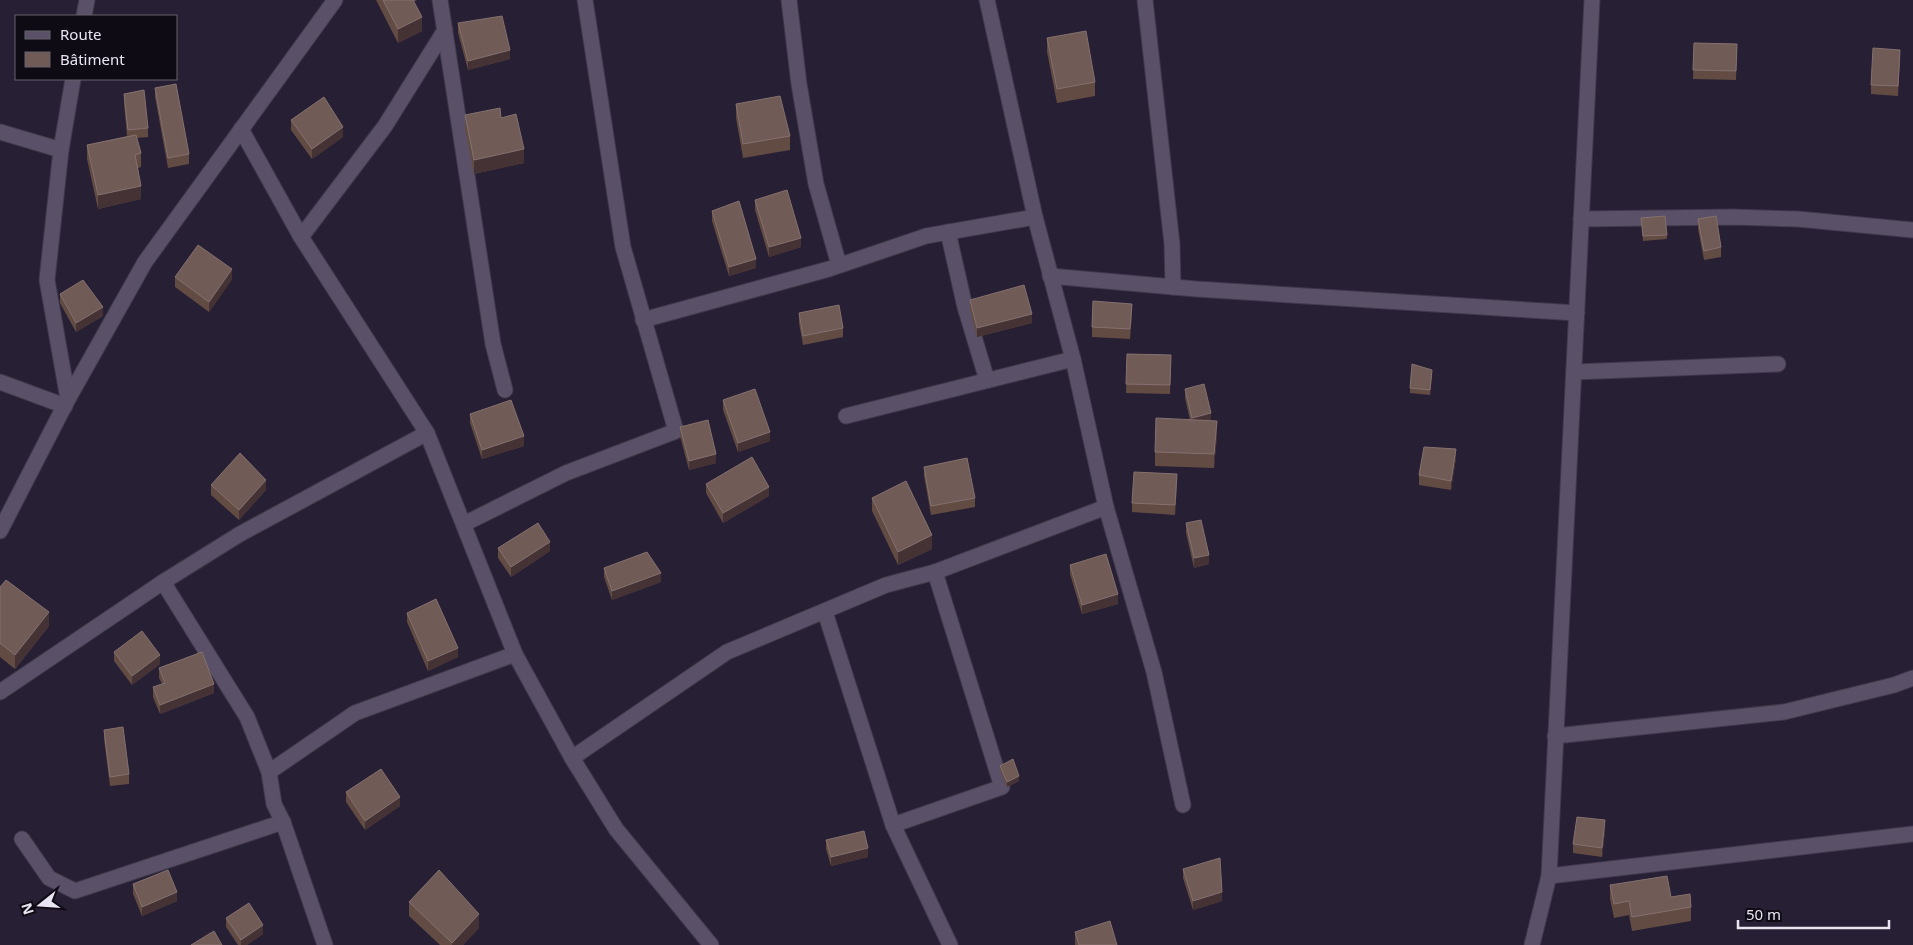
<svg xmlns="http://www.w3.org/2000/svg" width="1913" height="945" font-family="'Noto Sans',sans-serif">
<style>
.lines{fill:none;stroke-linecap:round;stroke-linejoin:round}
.street-casing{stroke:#40394b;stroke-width:17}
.street{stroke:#5a5168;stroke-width:15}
.wall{fill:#624b43}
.shaded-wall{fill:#443235}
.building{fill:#715b56;stroke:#84716f}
</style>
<rect width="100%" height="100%" fill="#271f34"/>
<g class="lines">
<defs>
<g id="street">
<polyline points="440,0 493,344 505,390"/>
<polyline points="789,0 799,84 816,184 839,265"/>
<polyline points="987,0 1035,217 1073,359 1106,507 1154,672 1183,805"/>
<polyline points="1145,0 1172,244 1173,287"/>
<polyline points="84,16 87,0"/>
<polyline points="241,129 301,237 427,433 515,654 572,758 616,829 711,945"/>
<polyline points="0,132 61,150"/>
<polyline points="1581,219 1733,217 1798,219 1913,230"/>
<polyline points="948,232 965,307 987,380"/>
<polyline points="301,237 385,126 445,30"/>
<polyline points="1050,276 1196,289 1577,313"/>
<polyline points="643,320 829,269 926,236 1035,217"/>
<polyline points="1574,372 1778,364"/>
<polyline points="0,382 65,406"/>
<polyline points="68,399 47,280 61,150 73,79"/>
<polyline points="846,416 1073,359"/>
<polyline points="464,524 566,473 676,431 623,247 585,0"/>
<polyline points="0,531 68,399 145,262 335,0"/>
<polyline points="163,582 247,717 269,772 274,804 283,822 325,945"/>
<polyline points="825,612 893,825 950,945"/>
<polyline points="0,692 163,582 240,534 427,433"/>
<polyline points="1555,736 1784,712 1894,685 1913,678"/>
<polyline points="572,758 727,652 886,585 935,572 1106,507"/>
<polyline points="269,772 355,713 515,654"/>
<polyline points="893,825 1002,787 935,572"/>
<polyline points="22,839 49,878 75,891 283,822"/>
<polyline points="1549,876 1913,834"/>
<polyline points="1532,945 1549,876 1592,0"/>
</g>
</defs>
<use href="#street" class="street-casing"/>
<use href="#street" class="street"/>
</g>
<g class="wall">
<polygon points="376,0 417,0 414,2 422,31 398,43"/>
<polygon points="458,23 510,59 468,70 458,33"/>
<polygon points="1047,38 1095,82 1095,96 1057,103 1047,52"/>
<polygon points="1694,43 1737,44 1736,80 1693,79"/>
<polygon points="1900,59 1898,96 1871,94 1871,85"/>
<polygon points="155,88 189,154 189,164 168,168 155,97"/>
<polygon points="124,94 148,128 148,137 137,138 141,153 141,167 138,168 141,199 98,209 87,159 87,145 127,136 124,103"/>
<polygon points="736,104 790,136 790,150 743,158 736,118"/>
<polygon points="465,115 501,118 524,163 474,174 465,129"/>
<polygon points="291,120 343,137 312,159 291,130"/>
<polygon points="755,200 801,247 769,257 755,210"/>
<polygon points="712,211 756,268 729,276 712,221"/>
<polygon points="1641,218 1667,235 1667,239 1643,241"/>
<polygon points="1698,219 1721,247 1721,257 1704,260 1698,229"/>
<polygon points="175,277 232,279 209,312 175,287"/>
<polygon points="60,294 103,316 76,332 60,303"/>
<polygon points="970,300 1032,323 977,337 970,309"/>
<polygon points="799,313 843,328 843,337 803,345 799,323"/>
<polygon points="1132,313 1130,339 1092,337 1092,327"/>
<polygon points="1127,354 1171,355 1170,394 1126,393"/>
<polygon points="1432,375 1430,395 1410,393 1410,388"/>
<polygon points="1185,389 1211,421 1217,435 1214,468 1155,466 1155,452 1190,420 1185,398"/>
<polygon points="723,400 770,441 738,452 723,410"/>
<polygon points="470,414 524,446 482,459 470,423"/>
<polygon points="680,427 716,463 689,470 680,436"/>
<polygon points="1456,458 1451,490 1419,485 1419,475"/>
<polygon points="924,467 975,498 975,507 931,515 924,476"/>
<polygon points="706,484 769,496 723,523 706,493"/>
<polygon points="1177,484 1175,515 1132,512 1132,503"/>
<polygon points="211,485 266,490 239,520 211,495"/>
<polygon points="872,498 932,549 898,565 872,511"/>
<polygon points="1186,523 1209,564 1194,568 1186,533"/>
<polygon points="498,548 550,551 511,577 498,558"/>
<polygon points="1070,565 1118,604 1082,614 1070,574"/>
<polygon points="604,568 661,582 612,600 604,577"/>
<polygon points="0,587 49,626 15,669 0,657"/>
<polygon points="407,613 458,657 428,671 407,622"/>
<polygon points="114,652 160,664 132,685 114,661"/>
<polygon points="159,668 214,693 160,714 153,697 153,687 162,684 159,678"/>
<polygon points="104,730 129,774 129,784 110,786 104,739"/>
<polygon points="1000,766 1019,781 1007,787 1000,770"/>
<polygon points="346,792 400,806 365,830 346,802"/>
<polygon points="1605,830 1602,857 1573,853 1573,844"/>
<polygon points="826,840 868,857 831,866 826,849"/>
<polygon points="1183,869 1222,901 1193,910 1183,878"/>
<polygon points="133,884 177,901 142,916 133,894"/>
<polygon points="1610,885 1671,897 1691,907 1691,921 1632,931 1629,915 1614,918 1610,899"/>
<polygon points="409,902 479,928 463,945 440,945 409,916"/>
<polygon points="226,918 263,934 247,945 238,945 226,927"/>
<polygon points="1075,932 1117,945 1075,945"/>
</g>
<g class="shaded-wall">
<polygon points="422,17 422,31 398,43 398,29"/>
<polygon points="510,50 510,59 468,70 468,61"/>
<polygon points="343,127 343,137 312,159 312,149"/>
<polygon points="524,149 524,163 474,174 474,160"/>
<polygon points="141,186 141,199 98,209 98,195"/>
<polygon points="801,238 801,247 769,257 769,247"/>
<polygon points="756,259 756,268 729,276 729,267"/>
<polygon points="232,269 232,279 209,312 209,302"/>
<polygon points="1132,304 1132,313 1130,339 1130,329"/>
<polygon points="103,307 103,316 76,332 76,323"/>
<polygon points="1032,314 1032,323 977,337 977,328"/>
<polygon points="1211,413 1211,423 1192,427 1192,418"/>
<polygon points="1217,421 1217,435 1214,468 1214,454"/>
<polygon points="770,432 770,441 738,452 738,443"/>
<polygon points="524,436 524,446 482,459 482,450"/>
<polygon points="1456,449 1456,458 1451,490 1451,481"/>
<polygon points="716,454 716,463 689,470 689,461"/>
<polygon points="1177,474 1177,484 1175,515 1175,505"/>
<polygon points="266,480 266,490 239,520 239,510"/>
<polygon points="769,487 769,496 723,523 723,513"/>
<polygon points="932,535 932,549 898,565 898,552"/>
<polygon points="550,542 550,551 511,577 511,567"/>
<polygon points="1209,555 1209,564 1194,568 1194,558"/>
<polygon points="661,573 661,582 612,600 612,591"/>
<polygon points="1118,594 1118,604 1082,614 1082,605"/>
<polygon points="49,612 49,626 15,669 15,655"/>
<polygon points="458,648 458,657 428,671 428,661"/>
<polygon points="160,655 160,664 132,685 132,676"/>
<polygon points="214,684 214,693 160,714 160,705"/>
<polygon points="1019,776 1019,781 1007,787 1007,782"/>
<polygon points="400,797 400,806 365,830 365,821"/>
<polygon points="1605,820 1605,830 1602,857 1602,848"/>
<polygon points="868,848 868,857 831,866 831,857"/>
<polygon points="177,892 177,901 142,916 142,907"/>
<polygon points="1222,892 1222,901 1193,910 1193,901"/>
<polygon points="479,914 479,928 463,945 452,945 452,943"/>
<polygon points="263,925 263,934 247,945 241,945 241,940"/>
</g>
<g class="building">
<polygon points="383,0 413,0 422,17 398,29"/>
<polygon points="502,16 510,50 468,61 458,23"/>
<polygon points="1086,31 1095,82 1057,89 1047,38"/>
<polygon points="1694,43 1737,44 1736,71 1693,70"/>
<polygon points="1873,48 1900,50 1898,86 1871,85"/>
<polygon points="176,84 189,154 168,158 155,88"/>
<polygon points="144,90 148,128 128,130 124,94"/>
<polygon points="780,96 790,136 743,144 736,104"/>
<polygon points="324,97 343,127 312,149 291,120"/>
<polygon points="500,108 501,118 516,114 524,149 474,160 465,115"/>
<polygon points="136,135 141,153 135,155 141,186 98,195 87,145"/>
<polygon points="787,190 801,238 769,247 755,200"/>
<polygon points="739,201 756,259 729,267 712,211"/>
<polygon points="1665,216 1667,235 1643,236 1641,218"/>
<polygon points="1716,216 1721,247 1704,251 1698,219"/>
<polygon points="198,245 232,269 209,302 175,277"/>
<polygon points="83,280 103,307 76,323 60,294"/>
<polygon points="1024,285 1032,314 977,328 970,300"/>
<polygon points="1093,301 1132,304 1130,329 1092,327"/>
<polygon points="839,305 843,328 803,336 799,313"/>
<polygon points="1127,354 1171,355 1170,385 1126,384"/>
<polygon points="1412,364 1432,370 1430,390 1410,388"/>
<polygon points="1204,384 1211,413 1192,418 1185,389"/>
<polygon points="755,389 770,432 738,443 723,400"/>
<polygon points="511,400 524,436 482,450 470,414"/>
<polygon points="1156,418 1217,421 1214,454 1155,452"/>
<polygon points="708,420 716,454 689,461 680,427"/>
<polygon points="1424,447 1456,449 1451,481 1419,475"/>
<polygon points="240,453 266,480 239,510 211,485"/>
<polygon points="752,457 769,487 723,513 706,484"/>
<polygon points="967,458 975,498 931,506 924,467"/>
<polygon points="1134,472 1177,474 1175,505 1132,503"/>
<polygon points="906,481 932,535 898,552 872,498"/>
<polygon points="1201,520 1209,555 1194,558 1186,523"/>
<polygon points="538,523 550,542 511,567 498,548"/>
<polygon points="647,552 661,573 612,591 604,568"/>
<polygon points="1106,554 1118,594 1082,605 1070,565"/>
<polygon points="6,580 49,612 15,655 0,643 0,587"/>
<polygon points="436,599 458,648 428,661 407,613"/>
<polygon points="142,631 160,655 132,676 114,652"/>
<polygon points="202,652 214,684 160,705 153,687 165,683 159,668"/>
<polygon points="123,727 129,774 110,777 104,730"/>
<polygon points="1013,759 1019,776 1007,782 1000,766"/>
<polygon points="381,769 400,797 365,821 346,792"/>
<polygon points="1577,817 1605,820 1602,848 1573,844"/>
<polygon points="864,831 868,848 831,857 826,840"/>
<polygon points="1220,858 1222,892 1193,901 1183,869"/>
<polygon points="168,870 177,892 142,907 133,884"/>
<polygon points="439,870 479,914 452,943 409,902"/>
<polygon points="1667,876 1671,897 1690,894 1691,907 1632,917 1629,901 1614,904 1610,885"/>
<polygon points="249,903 263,925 241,940 226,918"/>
<polygon points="1110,921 1117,945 1079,945 1075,932"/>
<polygon points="214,931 222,945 191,945"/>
</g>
<rect x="15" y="15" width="162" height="65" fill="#0f0b14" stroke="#67626d"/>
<rect x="25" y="31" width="25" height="8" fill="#5a5168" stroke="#67626d"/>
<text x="60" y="40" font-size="15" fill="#eae5f3">Route</text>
<rect x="25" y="52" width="25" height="15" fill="#715b56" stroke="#67626d"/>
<text x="60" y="65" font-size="15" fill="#eae5f3">Bâtiment</text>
<g transform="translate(40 905) rotate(253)" stroke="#0f0b14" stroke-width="4" paint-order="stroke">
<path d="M0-4L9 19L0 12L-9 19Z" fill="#eae5f3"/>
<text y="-8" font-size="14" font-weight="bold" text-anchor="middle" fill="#eae5f3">N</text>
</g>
<path d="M1738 920v8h151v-8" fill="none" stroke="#eae5f3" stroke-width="2.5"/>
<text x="1746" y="920" font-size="15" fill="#eae5f3" stroke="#0f0b14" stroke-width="4" paint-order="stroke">50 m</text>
</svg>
